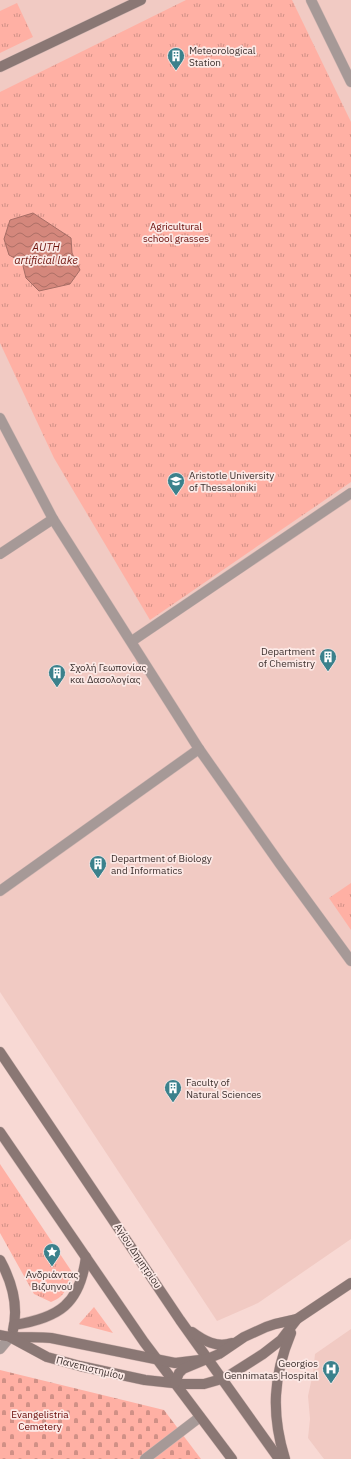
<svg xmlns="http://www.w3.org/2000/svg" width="351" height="1459" font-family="'IBM Plex Sans',sans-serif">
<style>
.built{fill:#f1cac3}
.grass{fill:url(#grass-tufts)}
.cemetery{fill:url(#cemetery-stones)}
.water{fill:url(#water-waves);stroke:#a76d65}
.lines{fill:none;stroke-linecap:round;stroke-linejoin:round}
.lane-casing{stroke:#d3b7b3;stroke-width:11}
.secondary-casing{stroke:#d3b7b3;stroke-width:11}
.lane{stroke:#a69997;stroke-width:10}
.secondary{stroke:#8a7774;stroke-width:10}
.labels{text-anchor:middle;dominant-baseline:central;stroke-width:3.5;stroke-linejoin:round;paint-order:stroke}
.poi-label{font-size:10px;fill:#3d312f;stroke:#fce9e6;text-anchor:start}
.park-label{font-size:10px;fill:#660705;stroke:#fce9e6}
.street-label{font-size:10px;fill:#3d312f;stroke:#fce9e6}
.water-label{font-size:11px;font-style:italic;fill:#721710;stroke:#fce9e6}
</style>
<defs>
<pattern id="grass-tufts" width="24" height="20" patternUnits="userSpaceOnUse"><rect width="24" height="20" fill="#ffb0a4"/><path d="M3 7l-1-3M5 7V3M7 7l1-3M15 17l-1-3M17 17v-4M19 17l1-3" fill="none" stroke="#d09086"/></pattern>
<pattern id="cemetery-stones" width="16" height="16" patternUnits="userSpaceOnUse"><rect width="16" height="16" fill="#ffb0a4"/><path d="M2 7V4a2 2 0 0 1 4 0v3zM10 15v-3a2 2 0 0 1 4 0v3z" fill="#d09086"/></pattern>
<pattern id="water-waves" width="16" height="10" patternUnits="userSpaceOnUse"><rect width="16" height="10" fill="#d4877c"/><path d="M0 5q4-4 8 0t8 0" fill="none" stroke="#ad6f66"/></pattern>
</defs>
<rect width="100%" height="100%" fill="#f8d9d4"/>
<g class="built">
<polygon points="0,0 351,0 351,1239 258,1303 217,1321 0,992"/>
<polygon points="351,1329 351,1459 324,1459 308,1438 310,1419 308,1396 313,1373 315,1354"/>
</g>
<g class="grass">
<polygon points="186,0 292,0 351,122 351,482 150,620 54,458 0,343 0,92"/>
<polygon points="17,3 33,37 0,53 0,11"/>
<polygon points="351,883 351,930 329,898"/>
<path d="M0,1164L72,1272C67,1286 67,1296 51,1302L34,1294L0,1233Z"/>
<polygon points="94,1307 113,1333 79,1324"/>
</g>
<polygon class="cemetery" points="0,1370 164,1410 201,1459 0,1459"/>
<polygon class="water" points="33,213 71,238 72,253 80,270 70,284 39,291 26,278 22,262 9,255 4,239 10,220"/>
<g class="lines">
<defs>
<g id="lane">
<polyline points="311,0 351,82"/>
<polyline points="0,418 53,519 199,749 280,864 351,961"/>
<polyline points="0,554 53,519"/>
<polyline points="132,641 351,493"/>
<polyline points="0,891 199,749"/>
<polyline points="0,1349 10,1337"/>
<polyline points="145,1459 200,1417"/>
</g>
<g id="secondary">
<polyline points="0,67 141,0"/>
<polyline points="0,1052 180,1320 279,1459"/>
<polyline points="0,1132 144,1342 232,1459"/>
<path d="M0,1260C12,1282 19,1305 13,1330"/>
<path d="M14,1325C59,1318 80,1304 86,1257"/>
<path d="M192,1332C204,1341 217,1348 232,1343"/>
<path d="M0,1335C17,1339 34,1336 51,1338L175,1363L208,1359"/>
<polyline points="10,1337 47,1357 80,1366 145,1380 182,1384 204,1384 218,1380 230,1375 263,1354 281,1340 297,1319 351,1283"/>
<polyline points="175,1383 179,1373 183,1369 219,1354 244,1337 266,1327 275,1324 297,1319"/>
<path d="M285,1459C271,1414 273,1376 291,1333"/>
</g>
</defs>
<use href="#lane" class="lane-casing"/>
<use href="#secondary" class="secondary-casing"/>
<use href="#lane" class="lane"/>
<use href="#secondary" class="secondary"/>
</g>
<defs>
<symbol id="building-pin" viewBox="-11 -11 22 30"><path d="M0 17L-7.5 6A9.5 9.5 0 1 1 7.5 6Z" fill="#3b818c" stroke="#fce9e6"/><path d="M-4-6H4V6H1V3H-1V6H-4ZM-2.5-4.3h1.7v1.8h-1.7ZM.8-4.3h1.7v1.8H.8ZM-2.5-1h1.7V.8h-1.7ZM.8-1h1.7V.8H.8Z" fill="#fff"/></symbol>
<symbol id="university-pin" viewBox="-11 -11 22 30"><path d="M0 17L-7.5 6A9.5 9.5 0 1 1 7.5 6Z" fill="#3b818c" stroke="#fce9e6"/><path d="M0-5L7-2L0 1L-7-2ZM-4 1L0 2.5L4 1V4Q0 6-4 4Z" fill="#fff"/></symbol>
<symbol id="sight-pin" viewBox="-11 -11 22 30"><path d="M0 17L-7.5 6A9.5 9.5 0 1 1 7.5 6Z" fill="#3b818c" stroke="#fce9e6"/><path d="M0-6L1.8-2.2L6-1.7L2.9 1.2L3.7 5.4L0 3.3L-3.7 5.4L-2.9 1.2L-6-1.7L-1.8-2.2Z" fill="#fff"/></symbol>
<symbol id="hospital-pin" viewBox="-11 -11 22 30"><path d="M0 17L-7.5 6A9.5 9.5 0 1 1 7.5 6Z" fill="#3b818c" stroke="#fce9e6"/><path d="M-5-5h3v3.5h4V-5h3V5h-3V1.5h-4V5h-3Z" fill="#fff"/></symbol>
</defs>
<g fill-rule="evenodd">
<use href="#building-pin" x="166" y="46" width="20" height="27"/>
<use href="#university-pin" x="166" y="471" width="20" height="27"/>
<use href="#building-pin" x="318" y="647" width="20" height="27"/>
<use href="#building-pin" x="47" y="663" width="20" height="27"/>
<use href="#building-pin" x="88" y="854" width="20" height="27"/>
<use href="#building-pin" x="163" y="1078" width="20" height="27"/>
<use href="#sight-pin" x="42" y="1242" width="20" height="27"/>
<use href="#hospital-pin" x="321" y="1359" width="20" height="27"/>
</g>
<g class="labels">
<g class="poi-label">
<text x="189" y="50">Meteorological<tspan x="189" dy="12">Station</tspan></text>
<text x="189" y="475">Aristotle University<tspan x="189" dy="12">of Thessaloniki</tspan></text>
<text x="315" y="651" text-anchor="end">Department<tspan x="315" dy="12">of Chemistry</tspan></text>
<text x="70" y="667">Σχολή Γεωπονίας<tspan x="70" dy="12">και Δασολογίας</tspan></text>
<text x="111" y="858">Department of Biology<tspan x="111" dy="12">and Informatics</tspan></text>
<text x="186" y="1082">Faculty of<tspan x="186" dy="12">Natural Sciences</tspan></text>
<text x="52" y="1274" text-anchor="middle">Ανδριάντας<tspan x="52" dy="12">Βιζυηνού</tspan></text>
<text x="318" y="1363" text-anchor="end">Georgios<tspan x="318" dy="12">Gennimatas Hospital</tspan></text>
</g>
<g class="park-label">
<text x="176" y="226">Agricultural<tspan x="176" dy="12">school grasses</tspan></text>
<text x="40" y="1414">Evangelistria<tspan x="40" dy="12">Cemetery</tspan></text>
</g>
<g class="street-label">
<text transform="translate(138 1256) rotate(56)">Αγίου Δημητρίου</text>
<text transform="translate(90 1368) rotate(14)">Πανεπιστημίου</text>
</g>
<g class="water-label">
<text x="46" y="247">AUTH<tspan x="46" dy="13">artificial lake</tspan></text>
</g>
</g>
</svg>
